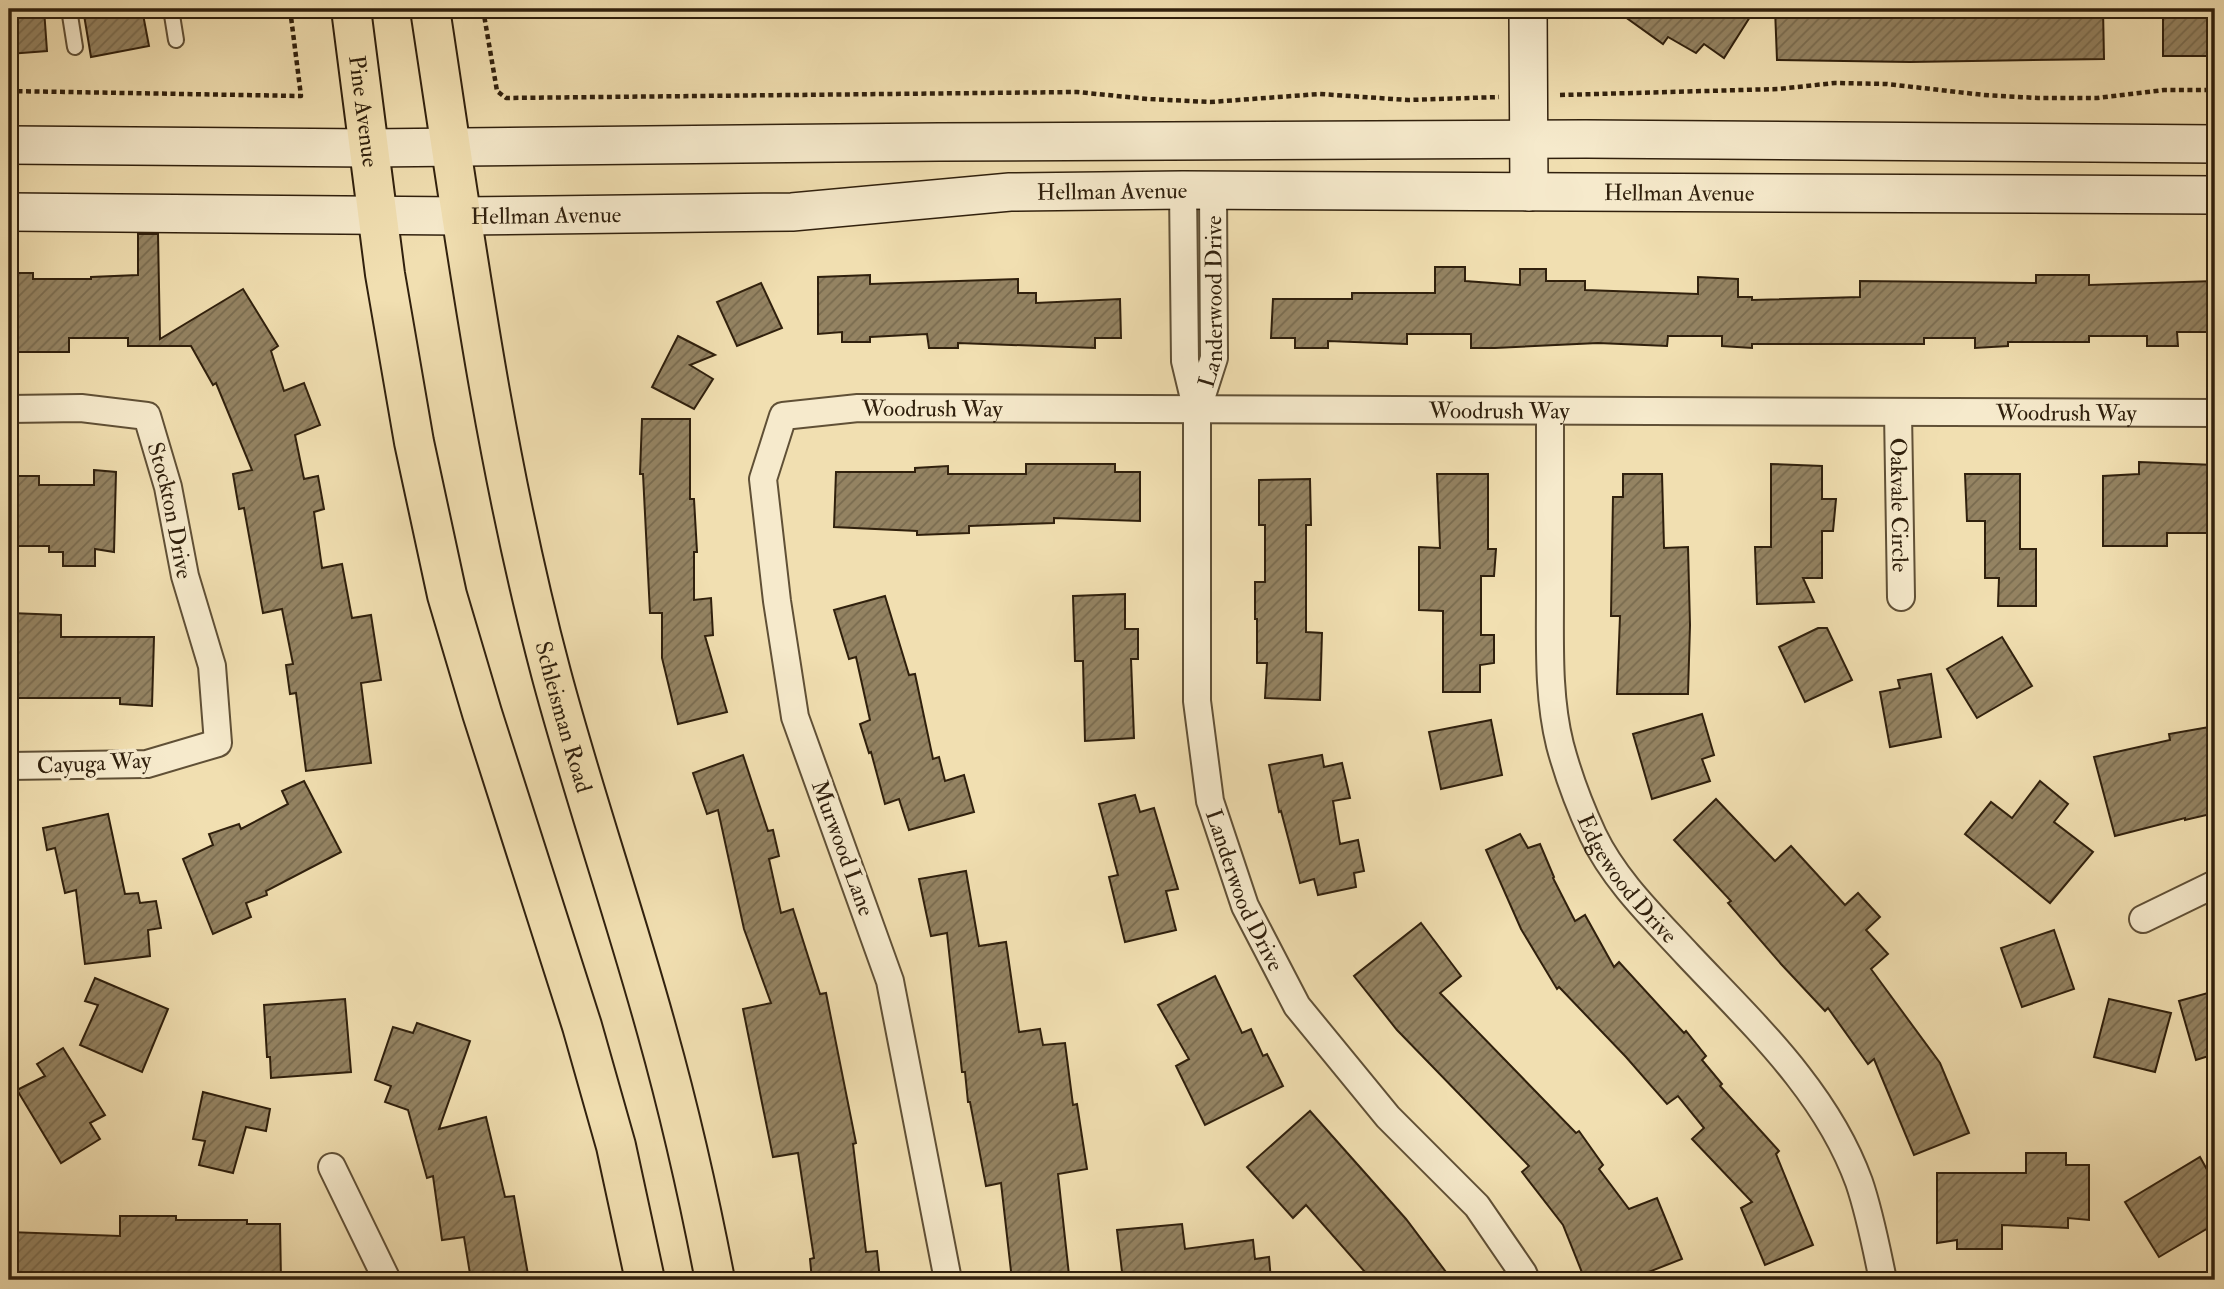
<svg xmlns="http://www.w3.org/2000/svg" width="2224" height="1289" font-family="'IM FELL Double Pica',serif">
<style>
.building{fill:url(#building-hatch);stroke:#30200d;stroke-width:2}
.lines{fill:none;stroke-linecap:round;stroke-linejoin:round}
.lane-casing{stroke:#605036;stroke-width:18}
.street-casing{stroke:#605036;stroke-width:30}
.secondary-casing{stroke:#30200d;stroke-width:40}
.primary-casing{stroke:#30200d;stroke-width:42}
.path{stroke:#30200d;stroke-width:4.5;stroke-dasharray:5 3.5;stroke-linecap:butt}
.lane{stroke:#f6eacc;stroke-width:14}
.street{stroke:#f6eacc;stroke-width:26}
.secondary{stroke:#f6eacc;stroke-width:37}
.primary{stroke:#f1dfb1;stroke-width:38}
.labels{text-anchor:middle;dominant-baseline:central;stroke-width:7;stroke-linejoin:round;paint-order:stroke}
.street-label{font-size:23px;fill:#30200d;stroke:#f6eacc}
</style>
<defs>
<pattern id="building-hatch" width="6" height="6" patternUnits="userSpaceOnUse" patternTransform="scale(1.75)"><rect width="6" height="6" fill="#948362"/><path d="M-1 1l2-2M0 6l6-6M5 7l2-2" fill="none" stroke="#796b4f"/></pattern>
</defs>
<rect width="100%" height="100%" fill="#f1dfb1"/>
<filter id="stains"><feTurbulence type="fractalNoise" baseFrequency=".00286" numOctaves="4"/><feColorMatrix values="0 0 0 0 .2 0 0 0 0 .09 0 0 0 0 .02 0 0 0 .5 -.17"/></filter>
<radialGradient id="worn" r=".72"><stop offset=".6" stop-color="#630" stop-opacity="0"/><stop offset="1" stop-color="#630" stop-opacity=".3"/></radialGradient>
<g class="building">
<polygon points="9,9 44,9 47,51 9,54"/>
<polygon points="83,9 142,9 149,46 91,57"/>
<polygon points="1614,9 1755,9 1724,58 1704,44 1696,53 1668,37 1663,44"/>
<polygon points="1775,9 2103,9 2104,59 1910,62 1777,60"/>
<rect x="2163" y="9" width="49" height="47"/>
<polygon points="138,234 158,234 160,339 243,289 278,346 271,351 284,391 304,383 320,425 295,435 304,479 318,476 324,509 314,512 322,568 342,564 352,618 371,615 381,680 361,683 371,763 306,771 296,693 290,694 286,665 293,664 282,609 263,613 244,508 239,509 233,474 252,470 216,383 213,385 191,346 128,346 128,338 69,338 69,352 9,352 9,273 33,273 33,279 91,279 91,277 138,275"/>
<polygon points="1435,267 1465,267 1465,281 1520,285 1520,269 1546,269 1546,281 1585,281 1585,290 1698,294 1698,277 1738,279 1738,297 1752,297 1752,300 1860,297 1860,281 2036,283 2036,275 2089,275 2089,285 2215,281 2215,332 2177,332 2178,346 2147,346 2147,336 2089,336 2089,342 2008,342 2008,346 1975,348 1975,338 1924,338 1924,344 1752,344 1752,348 1722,346 1722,336 1668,336 1667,346 1598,343 1495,348 1471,348 1471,334 1407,334 1407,344 1328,341 1328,348 1295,348 1295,338 1271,338 1273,299 1352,299 1352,293 1435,293"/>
<polygon points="870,275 870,284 1018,279 1018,293 1036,293 1036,303 1120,299 1121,338 1095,338 1095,348 958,343 958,348 929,348 927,334 870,337 870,342 842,342 842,332 818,334 818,277"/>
<polygon points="761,283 782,328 737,346 717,302"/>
<polygon points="678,336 715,355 690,365 713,379 694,409 652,387"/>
<polygon points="642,419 690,419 690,499 694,499 697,552 694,552 694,600 711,598 713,635 705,636 727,712 678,724 662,658 662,613 650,613 643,474 640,474"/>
<polygon points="2139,462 2215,465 2215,533 2167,533 2167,546 2103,546 2103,476 2139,474"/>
<polygon points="1026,464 1115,464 1115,472 1140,472 1140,521 1054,518 1054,523 969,526 969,533 917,535 917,531 834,527 836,472 915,472 915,468 948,466 948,474 1026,474"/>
<polygon points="1771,464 1822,466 1822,499 1836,499 1833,531 1822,531 1822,578 1803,578 1814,602 1757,604 1755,547 1771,547"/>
<polygon points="94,470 116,472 114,552 95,549 95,566 63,566 63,552 49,552 49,546 9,546 9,476 39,476 39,485 94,485"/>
<polygon points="1437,474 1488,474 1488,549 1496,549 1494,576 1481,576 1481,635 1494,635 1494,663 1480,665 1480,692 1443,692 1443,611 1419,610 1419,547 1440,548"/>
<polygon points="1623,474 1662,474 1664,548 1688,547 1690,625 1688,694 1617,694 1620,616 1611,616 1613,497 1623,497"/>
<polygon points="1965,474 2020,474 2020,549 2036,549 2036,606 1998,606 1999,578 1985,578 1985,521 1967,521"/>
<polygon points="1310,479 1311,525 1306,525 1306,632 1322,633 1320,700 1265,698 1267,663 1257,663 1257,619 1255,619 1255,582 1265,582 1265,525 1259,525 1259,480"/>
<polygon points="1125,594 1125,629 1138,629 1138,659 1131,659 1134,738 1085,741 1083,661 1075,661 1073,596"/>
<polygon points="885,596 909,675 915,674 933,759 939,757 945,781 964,775 974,812 909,830 899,799 885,804 871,752 869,753 860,724 870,720 856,657 849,659 834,610"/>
<polygon points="10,613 61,615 61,637 154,637 152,706 120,704 120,698 9,698"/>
<polygon points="1818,628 1827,628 1852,680 1805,702 1779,647"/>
<polygon points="2002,637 2032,686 1977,718 1947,669"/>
<polygon points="1931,674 1941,737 1890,747 1880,692 1900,688 1898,680"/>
<polygon points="1702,714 1714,755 1702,759 1710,781 1652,799 1633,734"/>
<polygon points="1491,720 1502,775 1441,789 1429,732"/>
<polygon points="2215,726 2215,813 2185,820 2185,818 2115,836 2094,757 2170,740 2169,734"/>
<polygon points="743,755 768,831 773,830 779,856 769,859 781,913 793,909 820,994 826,993 856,1143 853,1144 866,1252 877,1251 880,1280 812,1280 810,1259 814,1258 798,1153 773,1157 743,1009 771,1003 744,929 718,810 707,814 693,773"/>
<polygon points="1322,755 1324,767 1342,763 1350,798 1333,801 1340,844 1358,840 1364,871 1354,873 1356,887 1318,895 1314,879 1300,883 1281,811 1279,812 1269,765"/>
<polygon points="304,781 341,852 266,891 267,895 246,903 251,917 213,934 183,859 213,845 209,834 239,824 241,829 288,804 282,791"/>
<polygon points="2040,781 2068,804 2054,822 2093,852 2050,903 1965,834 1991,802 2012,818"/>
<polygon points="1135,795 1140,812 1154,808 1178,889 1166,891 1176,930 1125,942 1109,877 1118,875 1099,804"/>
<polygon points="1716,799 1775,861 1791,846 1845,905 1858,893 1880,917 1866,930 1888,954 1871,969 1940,1063 1969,1133 1914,1155 1874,1059 1868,1064 1828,1008 1825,1011 1781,964 1728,903 1731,901 1674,840"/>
<polygon points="108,814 125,894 138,893 140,903 156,901 161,928 148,930 150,956 85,964 76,890 65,893 55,848 47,850 43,828"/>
<polygon points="1520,834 1528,848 1540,844 1554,877 1553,878 1575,921 1585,915 1614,967 1619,962 1684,1033 1686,1031 1706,1056 1702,1060 1722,1084 1720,1086 1779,1151 1776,1154 1813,1245 1765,1265 1741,1208 1752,1202 1692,1139 1704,1128 1678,1096 1667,1104 1626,1057 1559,987 1557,989 1521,929 1486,850"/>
<polygon points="966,871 979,946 1006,942 1019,1032 1040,1029 1043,1045 1065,1043 1073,1105 1077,1104 1087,1169 1058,1174 1069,1275 1012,1280 1001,1183 986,1186 970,1102 968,1102 965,1072 962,1072 947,933 931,936 919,879"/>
<polygon points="1421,923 1461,976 1440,993 1576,1133 1579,1131 1603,1165 1599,1169 1629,1209 1657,1198 1682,1259 1628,1280 1585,1280 1563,1225 1522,1172 1529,1166 1397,1030 1354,976"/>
<polygon points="2054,930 2074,989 2022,1007 2001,948"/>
<polygon points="1215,976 1242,1033 1251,1029 1263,1056 1267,1054 1283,1086 1205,1125 1176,1066 1189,1059 1158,1005"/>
<polygon points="95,978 168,1009 142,1072 80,1045 98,1005 85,1001"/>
<polygon points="2215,991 2215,1054 2196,1060 2179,1001"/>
<polygon points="345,999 351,1072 271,1078 270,1057 267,1057 264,1005"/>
<polygon points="2109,999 2171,1013 2155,1072 2094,1057"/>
<polygon points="417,1023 470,1041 439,1129 486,1117 505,1197 514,1196 529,1280 471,1280 464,1237 442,1240 433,1176 427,1178 408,1110 385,1102 391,1086 375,1080 393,1027 413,1033"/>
<polygon points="63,1048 105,1115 90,1123 100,1139 61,1163 17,1090 45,1076 37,1064"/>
<polygon points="203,1092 270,1109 266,1131 246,1127 233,1173 199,1165 205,1141 193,1139"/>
<polygon points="1310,1111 1406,1219 1452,1280 1372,1280 1306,1205 1293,1218 1247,1167"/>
<polygon points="2026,1153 2066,1153 2066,1165 2089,1165 2089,1220 2068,1218 2068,1228 2002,1225 2002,1249 1957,1249 1957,1240 1937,1243 1937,1173 2026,1173"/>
<polygon points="2200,1157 2215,1184 2215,1224 2159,1257 2125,1202"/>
<polygon points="120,1216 176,1216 176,1220 247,1220 247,1224 280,1224 281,1280 9,1280 9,1232 120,1236"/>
<polygon points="1182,1224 1185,1249 1253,1240 1255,1259 1269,1257 1271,1280 1123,1280 1117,1230"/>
</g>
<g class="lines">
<defs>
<g id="lane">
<polyline points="69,9 75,47"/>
<polyline points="171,9 176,40"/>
</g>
<g id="street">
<path id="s1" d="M1183,190L1185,361L1197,411V701L1210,801L1245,906L1297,1006L1388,1117L1477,1206L1523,1273L1526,1280"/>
<path id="s2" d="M9,409L81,408L147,416L168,487L185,576L212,666L218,743L147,764L9,766"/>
<path id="s3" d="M1197,411L1214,358L1213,190"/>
<path id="s4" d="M1550,411C1550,473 1550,535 1550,597C1550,646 1548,697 1560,745C1568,775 1580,807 1593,835C1615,881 1654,918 1688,955C1753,1024 1826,1091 1859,1182C1870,1214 1876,1247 1883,1280"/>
<path id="s5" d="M1898,412L1901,597"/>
<polyline points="2143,919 2215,884"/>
<polyline points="332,1167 387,1280"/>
<path id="s6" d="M948,1280L890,981L795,717L777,601L763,479L783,416L858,408L2215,413"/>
</g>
<g id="secondary">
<polyline points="1528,9 1529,192"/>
<polyline points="9,145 369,148 939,142 1586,139 2215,144"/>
<path id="s7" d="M9,212L461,216L792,212L1010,192L1183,190L2215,195"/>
</g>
<g id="primary">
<path id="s8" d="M351,9L385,274L414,442L447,595L482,713L582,1026L616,1146L645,1280"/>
<path id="s9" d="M430,9C464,231 493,455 551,673C583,793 624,911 657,1031C680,1113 699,1197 715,1280"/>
</g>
</defs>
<use href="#lane" class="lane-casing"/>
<use href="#street" class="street-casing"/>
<use href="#secondary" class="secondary-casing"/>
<use href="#primary" class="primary-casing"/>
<g class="path">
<polyline points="483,9 497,91 506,98 1077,92 1148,99 1210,102 1320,94 1408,100 1499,97"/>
<polyline points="9,91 301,96 290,9"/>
<polyline points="1560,95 1778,89 1835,83 1887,84 1984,95 2038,98 2097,98 2164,90 2215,90"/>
</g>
<use href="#lane" class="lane"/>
<use href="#street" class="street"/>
<use href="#secondary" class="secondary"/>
<use href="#primary" class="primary"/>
</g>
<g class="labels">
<g class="street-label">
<text stroke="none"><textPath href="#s8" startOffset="103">Pine Avenue</textPath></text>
<text stroke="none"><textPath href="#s7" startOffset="1104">Hellman Avenue</textPath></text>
<text stroke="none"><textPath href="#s7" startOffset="1671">Hellman Avenue</textPath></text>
<text stroke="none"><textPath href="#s7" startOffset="537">Hellman Avenue</textPath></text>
<text stroke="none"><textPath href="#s3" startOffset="112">Landerwood Drive</textPath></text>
<text stroke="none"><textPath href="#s6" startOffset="1041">Woodrush Way</textPath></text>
<text stroke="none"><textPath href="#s6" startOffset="1608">Woodrush Way</textPath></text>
<text stroke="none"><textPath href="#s6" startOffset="2175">Woodrush Way</textPath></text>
<text stroke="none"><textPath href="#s5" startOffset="93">Oakvale Circle</textPath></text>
<text stroke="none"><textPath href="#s2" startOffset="236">Stockton Drive</textPath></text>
<text stroke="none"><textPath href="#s9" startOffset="721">Schleisman Road</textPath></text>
<text transform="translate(94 763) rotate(-3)">Cayuga Way</text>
<text transform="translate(843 848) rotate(70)">Murwood Lane</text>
<text stroke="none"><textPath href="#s4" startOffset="486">Edgewood Drive</textPath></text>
<text stroke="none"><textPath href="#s1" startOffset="709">Landerwood Drive</textPath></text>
</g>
</g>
<rect width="2224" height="1289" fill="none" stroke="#f1dfb1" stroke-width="35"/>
<rect x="10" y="10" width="2203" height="1268" fill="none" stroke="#30200d" stroke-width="3.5"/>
<rect x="18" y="18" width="2189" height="1254" fill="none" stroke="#30200d" stroke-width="2"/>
<rect width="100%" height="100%" filter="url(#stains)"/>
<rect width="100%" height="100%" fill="url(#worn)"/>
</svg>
